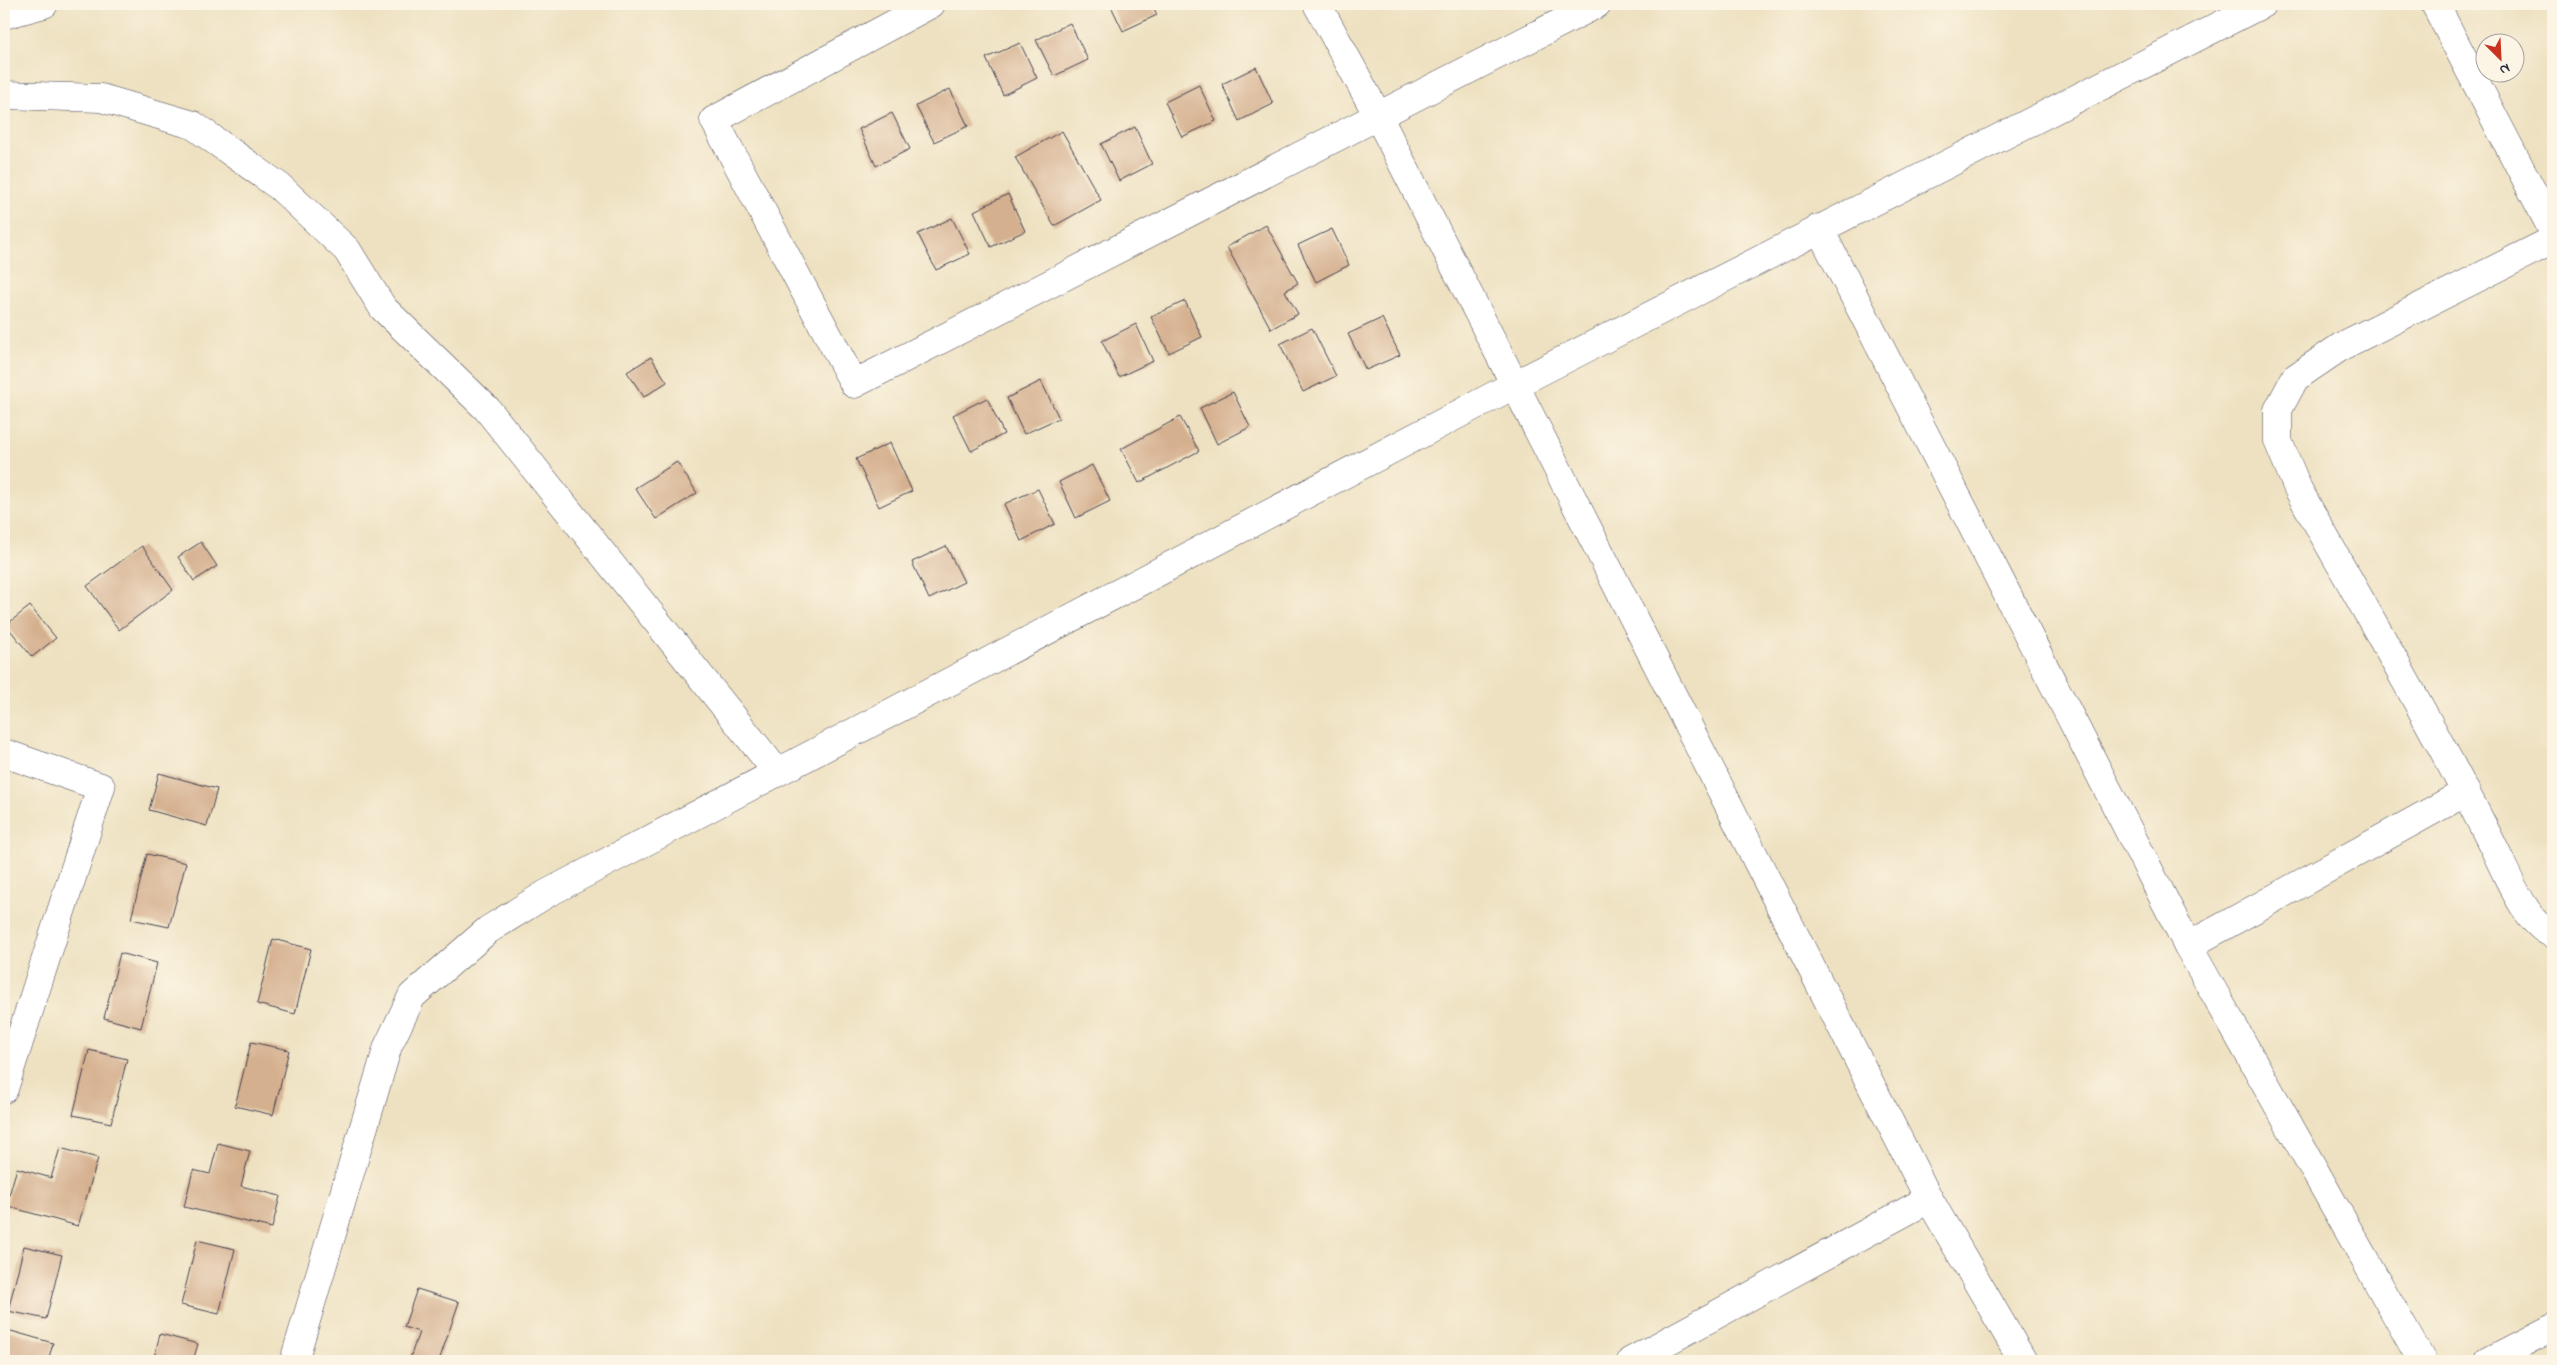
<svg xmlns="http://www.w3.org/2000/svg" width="2557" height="1365" font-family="'Indie Flower',sans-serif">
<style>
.building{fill:#d5b08f}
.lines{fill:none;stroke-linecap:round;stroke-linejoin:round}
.minor-casing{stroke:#413f4f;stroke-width:29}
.minor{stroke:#fff;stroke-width:28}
</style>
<rect width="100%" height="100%" fill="#fcf5e5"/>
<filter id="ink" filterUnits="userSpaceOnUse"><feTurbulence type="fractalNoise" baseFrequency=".02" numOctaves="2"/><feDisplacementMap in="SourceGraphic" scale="10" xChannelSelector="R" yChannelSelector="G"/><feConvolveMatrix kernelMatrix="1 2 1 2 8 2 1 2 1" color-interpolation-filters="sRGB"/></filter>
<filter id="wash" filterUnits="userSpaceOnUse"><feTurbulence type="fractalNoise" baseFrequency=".0096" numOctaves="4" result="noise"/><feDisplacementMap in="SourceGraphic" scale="20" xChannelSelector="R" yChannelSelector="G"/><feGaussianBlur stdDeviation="1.12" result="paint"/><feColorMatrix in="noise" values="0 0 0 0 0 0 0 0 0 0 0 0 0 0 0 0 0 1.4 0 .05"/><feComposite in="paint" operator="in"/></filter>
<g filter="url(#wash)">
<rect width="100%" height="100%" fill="#eee1c1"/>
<g id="blocks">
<g class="building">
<polygon points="1110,4 1152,4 1157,15 1123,31"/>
<polygon points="1070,23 1088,60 1054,76 1036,40"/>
<polygon points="1020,43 1037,78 1003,95 986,58"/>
<polygon points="1256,67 1273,104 1239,121 1222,84"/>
<polygon points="1199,85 1216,121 1182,137 1165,102"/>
<polygon points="950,89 968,126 934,142 916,106"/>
<polygon points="892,113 910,149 876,166 859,129"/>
<polygon points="1135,127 1152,164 1119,181 1101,144"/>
<polygon points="1062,131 1101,200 1054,226 1015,157"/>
<polygon points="1008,194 1025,231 991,247 974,211"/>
<polygon points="952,218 970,254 936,270 918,234"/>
<polygon points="1266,225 1298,283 1285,291 1298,314 1271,329 1227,247"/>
<polygon points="1332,229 1349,265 1316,282 1298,245"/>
<polygon points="1185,301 1202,337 1169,353 1151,317"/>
<polygon points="1382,318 1400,355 1366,370 1348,334"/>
<polygon points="1136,324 1153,361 1119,377 1102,341"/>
<polygon points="1312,328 1336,376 1303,392 1280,344"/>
<polygon points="651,357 667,382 644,397 627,372"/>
<polygon points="1041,381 1059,418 1024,434 1007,398"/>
<polygon points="1233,392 1250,427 1217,444 1200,408"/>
<polygon points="987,398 1004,434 971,451 953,415"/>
<polygon points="1180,417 1199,451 1139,483 1121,449"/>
<polygon points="890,443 912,491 879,507 856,459"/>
<polygon points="677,462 697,493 656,519 635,488"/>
<polygon points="1092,465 1110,501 1076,518 1059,482"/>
<polygon points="1038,489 1055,524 1021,541 1004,504"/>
<polygon points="201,542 217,566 194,581 178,557"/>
<polygon points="142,546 173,590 119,630 87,586"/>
<polygon points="946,546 964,582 929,599 912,562"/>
<polygon points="30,606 56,638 32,657 6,625"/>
<polygon points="159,773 217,789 207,826 149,810"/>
<polygon points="147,854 186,863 169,927 131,919"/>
<polygon points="273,939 311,949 295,1014 257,1004"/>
<polygon points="120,953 157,963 141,1028 104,1018"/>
<polygon points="251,1042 289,1050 273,1115 235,1106"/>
<polygon points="89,1050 127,1059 111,1123 73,1115"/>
<polygon points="218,1143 250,1151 241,1186 280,1196 272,1228 184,1207 193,1170 210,1174"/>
<polygon points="60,1148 98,1158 78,1226 6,1206 17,1168 51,1178"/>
<polygon points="197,1240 235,1249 219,1314 181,1305"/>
<polygon points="24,1246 62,1255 46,1319 8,1311"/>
<polygon points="417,1289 459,1302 439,1361 409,1361 419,1332 404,1327"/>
<polygon points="4,1329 53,1343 48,1361 4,1361"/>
<polygon points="160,1334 198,1344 193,1361 153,1361"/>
</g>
</g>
</g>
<g filter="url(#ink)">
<use href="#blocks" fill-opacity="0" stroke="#413f4f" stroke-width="1"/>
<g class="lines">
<defs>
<g id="minor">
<polyline points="931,4 714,120 854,384 1597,4"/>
<polyline points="1317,4 1377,114 1929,1199 2023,1361"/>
<polyline points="2435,4 2553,231"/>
<polyline points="4,15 44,4"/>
<polyline points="4,95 101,98 193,125 280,187 347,250 383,308 487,409 777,772"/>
<polyline points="1819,228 2188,946 2422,1361"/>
<path d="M2553,240L2342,346L2295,378L2278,410V441L2298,489C2363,606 2431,722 2491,842C2504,867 2525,924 2553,934"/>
<polyline points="4,753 101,787 4,1089"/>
<polyline points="2188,946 2466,792"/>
<polyline points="294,1361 388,1046 412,996 488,930 546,894 1514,385 2262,4"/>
<polyline points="1631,1361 1929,1199"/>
<polyline points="2489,1361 2553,1328"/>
</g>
</defs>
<use href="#minor" class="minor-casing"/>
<use href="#minor" class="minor"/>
</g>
</g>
<rect width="2557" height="1365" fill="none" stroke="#fcf5e5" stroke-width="20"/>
<g transform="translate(2500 58) rotate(156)"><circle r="24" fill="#fcf5e5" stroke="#a5a1a1"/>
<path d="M0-4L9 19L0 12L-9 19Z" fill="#c8321e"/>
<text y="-8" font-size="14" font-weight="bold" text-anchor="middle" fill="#22223b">N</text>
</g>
</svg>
